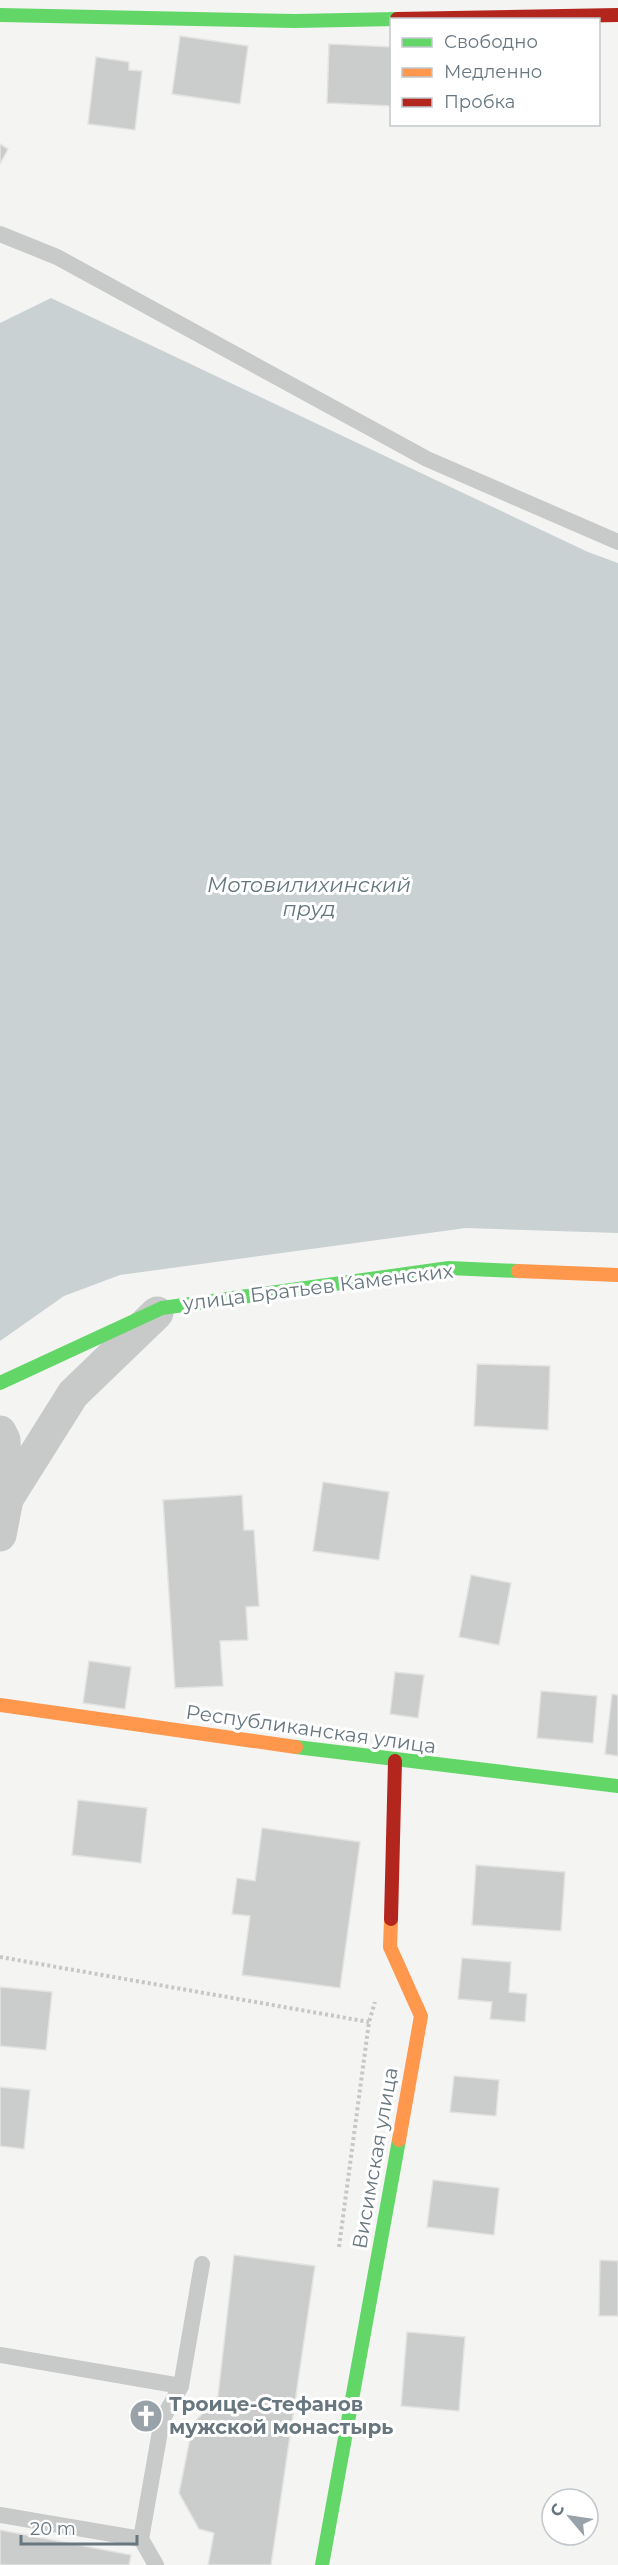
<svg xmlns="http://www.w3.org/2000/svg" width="618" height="2565" font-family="Montserrat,sans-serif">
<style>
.water{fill:#cad1d3}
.building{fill:#cbcccc;stroke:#e3e3e2;stroke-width:1.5}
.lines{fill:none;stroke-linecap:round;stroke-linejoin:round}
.path{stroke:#c6c7c7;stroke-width:4;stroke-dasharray:3 3;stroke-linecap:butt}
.lane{stroke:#c8caca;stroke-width:16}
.street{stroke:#c8caca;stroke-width:33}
.fast{stroke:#63d668;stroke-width:14}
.slow{stroke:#ff974d;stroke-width:14}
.jam{stroke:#b3261e;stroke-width:14}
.labels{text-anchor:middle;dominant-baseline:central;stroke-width:6;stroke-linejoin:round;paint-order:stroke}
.street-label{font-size:20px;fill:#67767f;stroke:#fff}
.poi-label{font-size:20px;font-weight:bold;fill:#67767f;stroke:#fff;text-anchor:start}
.water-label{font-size:21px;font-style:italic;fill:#63777c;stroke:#fff}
</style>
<rect width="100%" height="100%" fill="#f4f4f3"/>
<polygon class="water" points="51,298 588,552 618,563 618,1233 466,1228 120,1275 64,1296 0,1341 0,323"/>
<g class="building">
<polygon points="180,36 248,46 240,104 172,94"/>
<polygon points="329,44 392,47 392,106 327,103"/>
<polygon points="96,57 129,62 129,70 142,71 135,130 88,124"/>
<polygon points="0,144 8,149 0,164"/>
<polygon points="477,1364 550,1366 548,1430 474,1426"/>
<polygon points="323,1482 389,1492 379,1560 313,1551"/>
<polygon points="242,1495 244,1530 254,1530 259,1606 246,1607 248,1640 220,1641 223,1686 175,1688 163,1500"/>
<polygon points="471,1575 511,1583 499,1645 459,1637"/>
<polygon points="89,1661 131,1667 125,1709 83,1703"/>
<polygon points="395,1672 424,1675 418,1718 390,1714"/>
<polygon points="541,1691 597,1696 593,1743 537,1738"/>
<polygon points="612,1694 618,1695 618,1756 605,1754"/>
<polygon points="78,1800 147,1808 141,1863 72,1855"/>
<polygon points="262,1828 360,1842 340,1988 242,1975 250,1916 232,1914 237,1878 255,1881"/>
<polygon points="476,1865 565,1872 561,1931 472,1925"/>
<polygon points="462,1958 511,1962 509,1992 527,1994 525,2022 490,2019 492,2002 458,1999"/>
<polygon points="0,1987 52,1992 46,2050 0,2046"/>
<polygon points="454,2076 499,2080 496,2116 450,2112"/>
<polygon points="0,2087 30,2090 24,2149 0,2146"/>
<polygon points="433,2180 499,2188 494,2235 427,2227"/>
<polygon points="234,2255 315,2266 271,2565 208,2565 214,2533 199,2529 179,2493 193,2424 218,2396"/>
<polygon points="600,2260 618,2261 618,2316 599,2316"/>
<polygon points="407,2332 465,2337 459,2411 401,2406"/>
<polygon points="0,2530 131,2555 129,2565 0,2565"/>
</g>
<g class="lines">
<g class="path">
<polyline points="0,1957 369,2022"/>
<polyline points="339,2247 369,2022 375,2002"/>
</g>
<g class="lane">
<polyline points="0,234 57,257 427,459 618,542"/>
<polyline points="0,2355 181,2386 202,2264"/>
<polyline points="0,2515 141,2539"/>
<polyline points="156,2565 141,2539 162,2420 181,2386"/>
</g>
<g class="street">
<polyline points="0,1432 4,1440 7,1499 0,1535"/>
<polyline points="7,1499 73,1394 157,1313"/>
</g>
<g class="fast">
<polyline points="0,15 295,21 397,19"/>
<polyline points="0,1383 162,1308 449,1268 518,1271"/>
<polyline points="296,1747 618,1786"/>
<polyline points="322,2565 399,2140"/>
</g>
<g class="slow">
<polyline points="518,1271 618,1275"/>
<polyline points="0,1705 296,1747"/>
<polyline points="391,1919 390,1947 421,2016 399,2140"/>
</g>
<g class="jam">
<polyline points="397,19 618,15"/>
<polyline points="391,1919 395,1761"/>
</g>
</g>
<defs>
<symbol id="church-disc" viewBox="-11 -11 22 22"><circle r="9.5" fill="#98a2a8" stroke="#fff"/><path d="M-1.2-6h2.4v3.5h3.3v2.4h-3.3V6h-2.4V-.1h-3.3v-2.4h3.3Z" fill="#fff"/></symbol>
</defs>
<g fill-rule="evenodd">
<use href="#church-disc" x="127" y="2397" width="38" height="38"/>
</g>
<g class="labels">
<g class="street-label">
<text transform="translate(318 1287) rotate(-7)">улица Братьев Каменских</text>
<text transform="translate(311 1729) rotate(8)">Республиканская улица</text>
<text transform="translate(375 2158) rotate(-80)">Висимская улица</text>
</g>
<g class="poi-label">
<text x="169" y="2404">Троице-Стефанов<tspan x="169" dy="23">мужской монастырь</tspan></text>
</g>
<g class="water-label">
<text x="309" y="884">Мотовилихинский<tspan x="309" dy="24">пруд</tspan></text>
</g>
</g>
<rect x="390" y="18" width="210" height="108" fill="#ffffff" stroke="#c2c8cc" stroke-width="1.5"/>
<rect x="402" y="38" width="30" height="9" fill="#63d668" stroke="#c2c8cc" stroke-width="1.5"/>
<text x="444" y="48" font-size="18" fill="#67767f">Свободно</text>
<rect x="402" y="68" width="30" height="9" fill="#ff974d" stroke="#c2c8cc" stroke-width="1.5"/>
<text x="444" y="78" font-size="18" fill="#67767f">Медленно</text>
<rect x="402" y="98" width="30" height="9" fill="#b3261e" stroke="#c2c8cc" stroke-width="1.5"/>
<text x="444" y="108" font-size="18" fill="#67767f">Пробка</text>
<g transform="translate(570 2517) rotate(299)"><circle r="28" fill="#ffffff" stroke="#c2c8cc" stroke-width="1.5"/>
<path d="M0-4.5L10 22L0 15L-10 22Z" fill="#98a2a8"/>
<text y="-9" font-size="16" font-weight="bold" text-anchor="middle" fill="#67767f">С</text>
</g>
<path d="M21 2535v9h116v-9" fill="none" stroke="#67767f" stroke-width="3"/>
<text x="30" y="2535" font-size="18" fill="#67767f" stroke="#ffffff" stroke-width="4.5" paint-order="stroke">20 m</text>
</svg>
